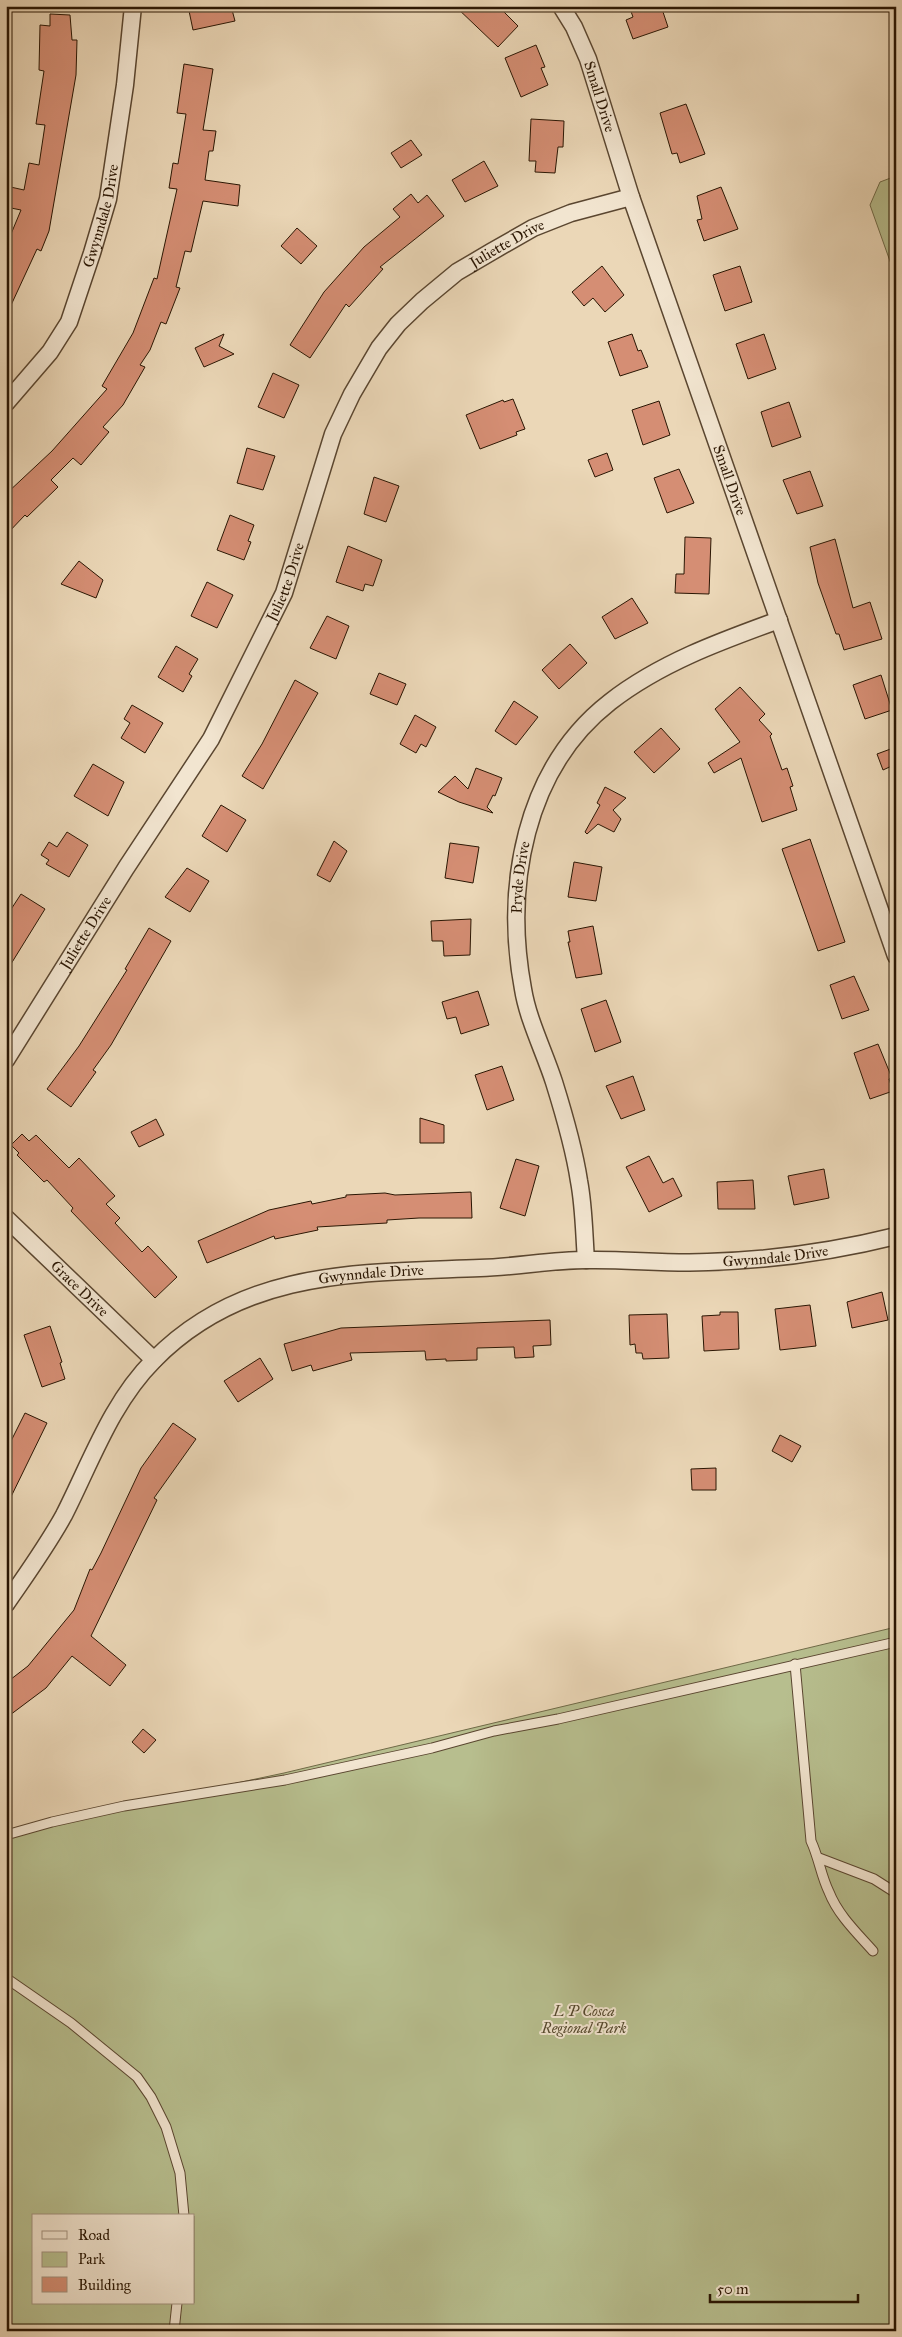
<svg xmlns="http://www.w3.org/2000/svg" width="902" height="2337" font-family="'IM FELL Great Primer',serif">
<style>
.green{fill:#b7be8e;stroke:#706a48;fill-rule:evenodd}
.building{fill:#d58e74;stroke:#2a1603}
.lines{fill:none;stroke-linecap:round;stroke-linejoin:round}
.service-casing{stroke:#5a4630;stroke-width:11}
.minor-casing{stroke:#5a4630;stroke-width:19}
.service{stroke:#f2e5d0;stroke-width:9}
.minor{stroke:#f2e5d0;stroke-width:16}
.labels{text-anchor:middle;dominant-baseline:central;stroke-width:4;stroke-linejoin:round;paint-order:stroke}
.street-label{font-size:15px;fill:#2a1603;stroke:#f2e5d0}
.park-label{font-size:15px;font-style:italic;fill:#54482d;stroke:#f2e5d0}
</style>
<rect width="100%" height="100%" fill="#ebd7b7"/>
<filter id="stains"><feTurbulence type="fractalNoise" baseFrequency=".004" numOctaves="4"/><feColorMatrix values="0 0 0 0 .2 0 0 0 0 .09 0 0 0 0 .02 0 0 0 .5 -.17"/></filter>
<radialGradient id="worn" r=".72"><stop offset=".6" stop-color="#630" stop-opacity="0"/><stop offset="1" stop-color="#630" stop-opacity=".3"/></radialGradient>
<g class="green">
<polygon points="896,176 896,278 870,205 880,182"/>
<path d="M896,1627V2326L884,2331H6V1832L284,1773ZM34,2216H194V2303H34Z"/>
</g>
<g class="building">
<polygon points="188,6 231,6 235,21 193,30"/>
<polygon points="455,6 498,6 518,26 498,47"/>
<polygon points="629,6 661,6 668,27 633,39 626,20 633,17"/>
<polygon points="50,14 70,15 72,40 77,40 76,75 49,231 41,251 37,249 6,316 6,246 21,210 6,207 6,186 24,190 29,163 39,165 45,125 36,124 44,71 39,70 40,25 50,26"/>
<polygon points="536,45 545,67 541,68 548,85 521,97 505,58"/>
<polygon points="184,64 213,69 203,130 216,131 213,151 209,151 205,180 240,185 238,206 203,201 191,252 185,251 176,287 180,288 166,324 161,322 150,350 140,365 145,367 123,405 103,427 109,432 81,465 73,458 51,480 58,487 27,517 25,515 6,535 6,494 52,451 107,389 102,386 133,333 154,278 157,279 177,189 169,188 173,163 178,164 186,114 177,113"/>
<polygon points="686,104 705,154 680,163 677,153 672,154 660,113"/>
<polygon points="531,119 564,121 563,147 558,147 555,173 535,172 536,161 529,161"/>
<polygon points="411,140 422,155 401,168 391,153"/>
<polygon points="484,161 498,186 465,202 452,180"/>
<polygon points="721,187 738,229 704,241 697,220 702,219 697,196"/>
<polygon points="411,194 418,203 427,195 444,216 380,267 383,269 349,307 346,304 310,358 290,345 324,292 364,247 400,217 393,209"/>
<polygon points="297,228 317,246 301,264 281,246"/>
<polygon points="602,266 624,295 605,312 593,298 584,306 572,292"/>
<polygon points="740,266 752,302 725,311 713,275"/>
<polygon points="224,334 219,346 234,354 204,367 195,348"/>
<polygon points="632,334 638,351 641,350 648,367 620,376 608,342"/>
<polygon points="764,334 776,369 748,379 736,344"/>
<polygon points="273,373 299,385 284,418 258,407"/>
<polygon points="513,399 525,429 516,432 517,435 480,449 466,415 503,400 504,402"/>
<polygon points="659,401 670,435 643,445 632,410"/>
<polygon points="789,402 801,437 772,447 761,412"/>
<polygon points="247,448 275,456 263,490 237,483"/>
<polygon points="607,453 613,470 595,477 588,460"/>
<polygon points="679,469 694,503 667,513 654,478"/>
<polygon points="810,471 823,506 797,514 783,480"/>
<polygon points="374,477 399,486 386,522 364,514"/>
<polygon points="230,515 254,525 248,541 251,542 244,560 217,550"/>
<polygon points="685,537 711,538 709,594 675,593 676,574 684,574"/>
<polygon points="835,539 853,608 870,602 882,639 844,650 839,634 836,634 818,583 810,547"/>
<polygon points="348,546 382,560 373,586 365,584 363,591 336,582"/>
<polygon points="79,561 103,580 96,598 61,584"/>
<polygon points="207,582 233,595 217,628 191,616"/>
<polygon points="632,598 648,623 615,639 602,617"/>
<polygon points="327,616 349,626 336,659 310,648"/>
<polygon points="570,644 587,663 559,689 542,670"/>
<polygon points="176,646 198,659 189,674 192,676 183,692 158,677"/>
<polygon points="379,673 406,684 397,705 370,694"/>
<polygon points="881,675 892,710 865,719 853,685"/>
<polygon points="295,680 318,693 263,789 242,776 262,744"/>
<polygon points="740,687 765,714 759,720 772,734 770,736 782,770 787,768 793,786 790,787 797,810 762,822 741,758 714,773 708,763 740,742 715,709"/>
<polygon points="514,701 538,717 516,745 495,731"/>
<polygon points="132,705 163,723 145,753 121,738 130,723 124,719"/>
<polygon points="415,715 436,727 426,747 421,744 416,753 400,744"/>
<polygon points="661,728 680,749 654,773 634,752"/>
<polygon points="896,747 896,764 883,770 877,754"/>
<polygon points="93,764 124,782 108,816 74,796"/>
<polygon points="476,768 502,778 495,796 493,795 487,807 493,813 459,802 438,792 455,776 468,789"/>
<polygon points="605,787 626,798 613,810 621,819 614,832 598,824 587,834 585,832 600,805 597,803"/>
<polygon points="221,805 246,820 227,852 202,836"/>
<polygon points="67,832 88,845 69,877 46,864 49,860 41,855 49,842 57,847"/>
<polygon points="810,839 845,942 818,951 782,849"/>
<polygon points="334,841 347,851 330,882 317,875"/>
<polygon points="450,843 479,847 473,883 445,878"/>
<polygon points="574,862 602,867 596,901 568,897"/>
<polygon points="187,868 209,881 190,912 165,897"/>
<polygon points="21,894 45,909 6,972 6,917"/>
<polygon points="471,919 470,955 444,956 443,941 432,941 431,921"/>
<polygon points="593,926 602,974 576,978 568,942 570,942 568,931"/>
<polygon points="149,928 171,941 111,1045 93,1070 96,1072 71,1107 47,1089 79,1046 127,970 125,969"/>
<polygon points="854,976 869,1010 842,1019 830,985"/>
<polygon points="478,991 489,1025 461,1034 456,1017 447,1019 442,1002"/>
<polygon points="606,1000 621,1042 595,1052 581,1009"/>
<polygon points="878,1044 892,1078 889,1079 893,1091 870,1099 854,1053"/>
<polygon points="502,1066 514,1100 487,1110 475,1075"/>
<polygon points="633,1076 645,1110 621,1119 606,1086"/>
<polygon points="420,1118 444,1125 444,1143 420,1143"/>
<polygon points="156,1119 164,1135 139,1147 131,1132"/>
<polygon points="22,1134 29,1141 36,1135 69,1168 79,1158 115,1196 106,1204 120,1218 115,1223 142,1252 148,1246 177,1277 155,1298 71,1211 73,1208 47,1180 44,1182 17,1155 19,1153 11,1145"/>
<polygon points="649,1156 663,1183 673,1178 682,1196 649,1212 626,1167"/>
<polygon points="516,1159 539,1166 525,1216 500,1208"/>
<polygon points="824,1169 829,1198 794,1205 788,1176"/>
<polygon points="753,1180 755,1209 718,1209 717,1182"/>
<polygon points="471,1192 472,1218 419,1218 387,1220 387,1223 317,1227 318,1230 275,1239 274,1236 207,1263 198,1241 269,1210 311,1201 312,1204 346,1197 346,1195 385,1193 395,1195"/>
<polygon points="882,1292 888,1320 852,1328 847,1302"/>
<polygon points="810,1305 816,1346 780,1350 775,1309"/>
<polygon points="720,1312 738,1312 739,1349 704,1351 702,1316 720,1315"/>
<polygon points="667,1314 669,1358 643,1359 642,1353 636,1353 635,1344 630,1345 629,1315"/>
<polygon points="550,1320 551,1345 533,1346 534,1357 515,1358 514,1347 477,1348 477,1360 446,1361 446,1359 426,1360 425,1351 350,1353 352,1360 313,1371 311,1365 292,1371 284,1344 341,1328"/>
<polygon points="50,1326 62,1362 60,1363 65,1379 42,1387 24,1335"/>
<polygon points="260,1358 273,1379 238,1402 224,1381"/>
<polygon points="25,1413 47,1423 6,1507 6,1451"/>
<polygon points="173,1423 196,1439 154,1498 157,1500 91,1636 126,1665 110,1686 72,1656 46,1688 6,1718 6,1683 28,1666 74,1610 90,1569 92,1570 101,1553 141,1468"/>
<polygon points="780,1435 801,1446 792,1462 772,1451"/>
<polygon points="716,1468 716,1490 692,1490 691,1469"/>
<polygon points="143,1729 156,1740 144,1753 132,1742"/>
</g>
<g class="lines">
<defs>
<g id="service">
<path d="M795,1664L811,1841C819,1858 821,1876 829,1892C838,1915 857,1933 873,1951"/>
<polyline points="6,1835 52,1822 124,1806 285,1780 432,1748 494,1731 558,1719 896,1642"/>
<polyline points="819,1858 874,1879 896,1893"/>
<polyline points="6,1978 71,2023 137,2077 151,2097 166,2127 180,2173 184,2216"/>
<polyline points="174,2331 177,2303"/>
</g>
<g id="minor">
<path id="s1" d="M561,6L574,27L588,59L631,197L896,956"/>
<path id="s2" d="M6,403L50,352L69,322L92,253L108,199L125,85L133,6"/>
<path id="s3" d="M6,1060L126,868L211,739L284,593L333,434L352,394L379,348L398,324L422,301L457,272L491,252L533,228L571,213L631,197"/>
<path id="s4" d="M6,1218L154,1360"/>
<path id="s5" d="M586,1260C584,1234 584,1207 579,1181C574,1148 564,1114 554,1082C544,1051 528,1020 523,989C504,887 524,769 610,702C660,663 721,641 779,620"/>
<path id="s6" d="M6,1604C26,1575 47,1546 64,1515C91,1462 111,1403 154,1360C244,1268 361,1273 480,1268C516,1267 551,1260 586,1260C626,1259 667,1264 708,1262C774,1260 832,1252 896,1236"/>
</g>
</defs>
<use href="#service" class="service-casing"/>
<use href="#minor" class="minor-casing"/>
<use href="#service" class="service"/>
<use href="#minor" class="minor"/>
</g>
<g class="labels">
<g class="street-label">
<text stroke="none"><textPath href="#s1" startOffset="99">Small Drive</textPath></text>
<text stroke="none"><textPath href="#s2" startOffset="214">Gwynndale Drive</textPath></text>
<text stroke="none"><textPath href="#s3" startOffset="975">Juliette Drive</textPath></text>
<text stroke="none"><textPath href="#s1" startOffset="504">Small Drive</textPath></text>
<text stroke="none"><textPath href="#s3" startOffset="555">Juliette Drive</textPath></text>
<text stroke="none"><textPath href="#s5" startOffset="392">Pryde Drive</textPath></text>
<text stroke="none"><textPath href="#s3" startOffset="150">Juliette Drive</textPath></text>
<text stroke="none"><textPath href="#s6" startOffset="931">Gwynndale Drive</textPath></text>
<text stroke="none"><textPath href="#s6" startOffset="526">Gwynndale Drive</textPath></text>
<text stroke="none"><textPath href="#s4" startOffset="102">Grace Drive</textPath></text>
</g>
<g class="park-label">
<text x="584" y="2011">L P Cosca<tspan x="584" dy="17">Regional Park</tspan></text>
</g>
</g>
<rect width="902" height="2337" fill="none" stroke="#ebd7b7" stroke-width="25"/>
<rect x="8" y="8" width="887" height="2322" fill="none" stroke="#2a1603" stroke-width="2.5"/>
<rect x="12" y="12" width="877" height="2312" fill="none" stroke="#2a1603"/>
<rect x="32" y="2214" width="162" height="90" fill="#f2e5d0" stroke="#a2927e"/>
<rect x="42" y="2231" width="25" height="8" fill="#f2e5d0" stroke="#a2927e"/>
<text x="78" y="2240" font-size="15" fill="#2a1603">Road</text>
<rect x="42" y="2252" width="25" height="15" fill="#b7be8e" stroke="#a2927e"/>
<text x="78" y="2264" font-size="15" fill="#2a1603">Park</text>
<rect x="42" y="2277" width="25" height="15" fill="#d58e74" stroke="#a2927e"/>
<text x="78" y="2290" font-size="15" fill="#2a1603">Building</text>
<path d="M710 2294v8h148v-8" fill="none" stroke="#2a1603" stroke-width="2.5"/>
<text x="717" y="2294" font-size="15" fill="#2a1603" stroke="#f2e5d0" stroke-width="4" paint-order="stroke">50 m</text>
<rect width="100%" height="100%" filter="url(#stains)"/>
<rect width="100%" height="100%" fill="url(#worn)"/>
</svg>
